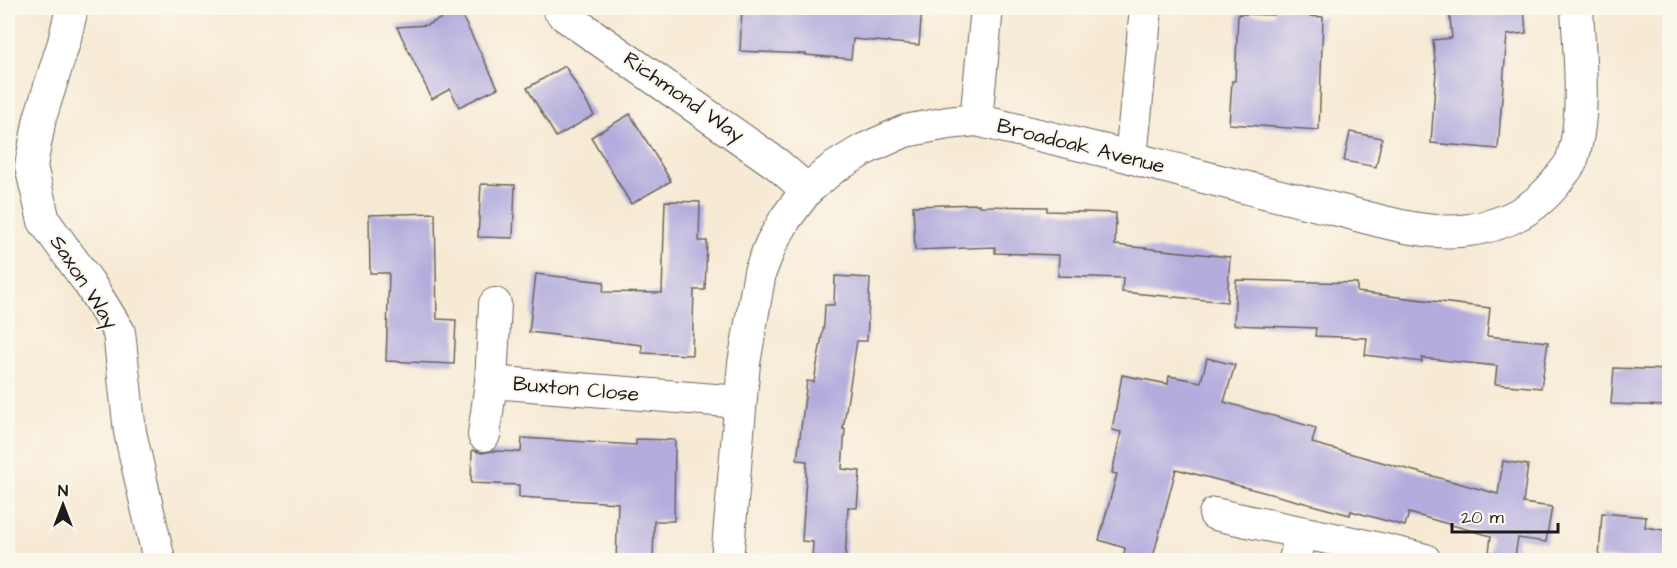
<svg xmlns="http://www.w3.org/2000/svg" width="1677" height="568" font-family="'Architects Daughter',sans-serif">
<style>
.building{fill:#b3acdd}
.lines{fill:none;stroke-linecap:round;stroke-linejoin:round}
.minor-casing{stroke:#69645d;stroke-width:34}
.minor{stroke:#fff;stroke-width:32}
.labels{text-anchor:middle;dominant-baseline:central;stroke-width:4.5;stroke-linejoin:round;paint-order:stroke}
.street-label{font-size:21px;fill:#1c1c1c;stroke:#fbf7ec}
</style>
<rect width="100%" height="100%" fill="#fbf7ec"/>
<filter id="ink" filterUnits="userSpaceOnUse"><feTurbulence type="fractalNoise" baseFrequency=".0167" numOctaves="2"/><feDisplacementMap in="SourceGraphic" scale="12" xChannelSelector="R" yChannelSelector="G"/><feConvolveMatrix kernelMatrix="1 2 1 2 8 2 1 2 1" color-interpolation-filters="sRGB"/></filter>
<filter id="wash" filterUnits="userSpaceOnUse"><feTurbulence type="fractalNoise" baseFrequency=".008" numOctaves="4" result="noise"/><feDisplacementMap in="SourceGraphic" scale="24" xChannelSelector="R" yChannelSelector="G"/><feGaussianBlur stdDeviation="1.35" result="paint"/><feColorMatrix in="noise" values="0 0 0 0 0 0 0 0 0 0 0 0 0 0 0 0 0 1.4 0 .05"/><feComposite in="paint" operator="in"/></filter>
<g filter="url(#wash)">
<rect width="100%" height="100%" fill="#f7ead5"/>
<g id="blocks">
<g class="building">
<polygon points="742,8 922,8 919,45 853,39 851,59 806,55 806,54 740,51"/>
<polygon points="1275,8 1310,8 1309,16 1323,17 1319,130 1229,124 1232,81 1235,81 1238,14 1274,15"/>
<polygon points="1449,8 1524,8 1526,33 1507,35 1498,149 1431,143 1436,72 1433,40 1452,38"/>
<polygon points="459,10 498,88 459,107 450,89 432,99 397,27 427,25"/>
<polygon points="565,66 594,115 556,137 527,88"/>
<polygon points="630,114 671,181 631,204 591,137"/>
<polygon points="1350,132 1382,138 1376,167 1344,161"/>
<polygon points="481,184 515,185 513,238 478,237"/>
<polygon points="665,201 700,202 699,241 707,241 705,290 694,290 692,355 642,353 642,345 529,332 536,274 604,282 603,292 662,293"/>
<polygon points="979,204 979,206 1047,207 1047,211 1116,213 1115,245 1230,257 1227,302 1122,292 1123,278 1058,276 1059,255 995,253 995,247 915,250 913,206"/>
<polygon points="435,213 437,319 456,320 454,364 386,361 389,273 370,273 369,215"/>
<polygon points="835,276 870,278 867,341 857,341 843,429 845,429 842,469 860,471 857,508 848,507 845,561 812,561 813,542 802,541 807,461 797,460 807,381 814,382 824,324 825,305 834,305"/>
<polygon points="1236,280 1357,283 1357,292 1490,308 1487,336 1548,342 1541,388 1495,384 1497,366 1422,358 1422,362 1365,355 1367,338 1315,336 1316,328 1234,325"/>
<polygon points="1207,358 1235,365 1224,402 1316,428 1312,443 1498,494 1503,461 1528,465 1523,503 1552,507 1546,542 1518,538 1515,556 1489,552 1491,536 1409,513 1405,526 1351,511 1350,515 1176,469 1152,561 1123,561 1125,548 1099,540 1117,474 1112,473 1121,432 1112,430 1122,375 1168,384 1169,376 1201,382"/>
<polygon points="1614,368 1670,370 1670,406 1611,404"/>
<polygon points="522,438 636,445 636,439 675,440 674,521 654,521 653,561 616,561 618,503 519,497 519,485 471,483 472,450 482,453 492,451 521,452"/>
<polygon points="1602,513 1646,517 1645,527 1670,531 1670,561 1599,558"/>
</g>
</g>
</g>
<g filter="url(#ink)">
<use href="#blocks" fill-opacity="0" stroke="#69645d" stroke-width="1.5"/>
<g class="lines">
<defs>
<g id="minor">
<polyline points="72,8 64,42 40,118 31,166 44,221 89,283 119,332 130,432 159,560"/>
<polyline points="558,8 564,15 777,164 807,190"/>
<polyline points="976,120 987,8"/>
<polyline points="1131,157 1146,8"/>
<polyline points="495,304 491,382 740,402"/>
<polyline points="484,435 491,382"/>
<path d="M1215,514C1285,530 1356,542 1425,560"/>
<path d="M727,560L744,363L760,272L771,244L786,218L807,190L832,169L863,150L905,131L948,123L976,120L1131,157C1150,164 1169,167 1188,173C1236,185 1283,197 1330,208C1372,218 1425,237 1469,230C1505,225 1536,209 1558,180C1562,174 1568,168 1571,162C1587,119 1579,53 1577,8"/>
<polyline points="1295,560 1301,534"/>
</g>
</defs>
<use href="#minor" class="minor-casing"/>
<use href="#minor" class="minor"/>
</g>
</g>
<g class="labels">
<g class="street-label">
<text transform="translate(684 97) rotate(35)">Richmond Way</text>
<text transform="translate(1081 146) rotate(14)">Broadoak Avenue</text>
<text transform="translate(84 282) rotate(57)">Saxon Way</text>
<text transform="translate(576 389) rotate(5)">Buxton Close</text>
</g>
</g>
<rect width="1677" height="568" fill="none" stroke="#fbf7ec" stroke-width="30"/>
<g transform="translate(63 505)" stroke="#fbf7ec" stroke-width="4.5" paint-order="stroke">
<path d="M0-4.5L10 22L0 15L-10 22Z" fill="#1c1c1c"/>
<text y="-9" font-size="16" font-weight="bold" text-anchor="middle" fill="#1c1c1c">N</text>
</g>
<path d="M1452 523v9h106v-9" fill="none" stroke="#1c1c1c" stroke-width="3"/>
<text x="1461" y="523" font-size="18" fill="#1c1c1c" stroke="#fbf7ec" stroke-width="4.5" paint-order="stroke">20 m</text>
</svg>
